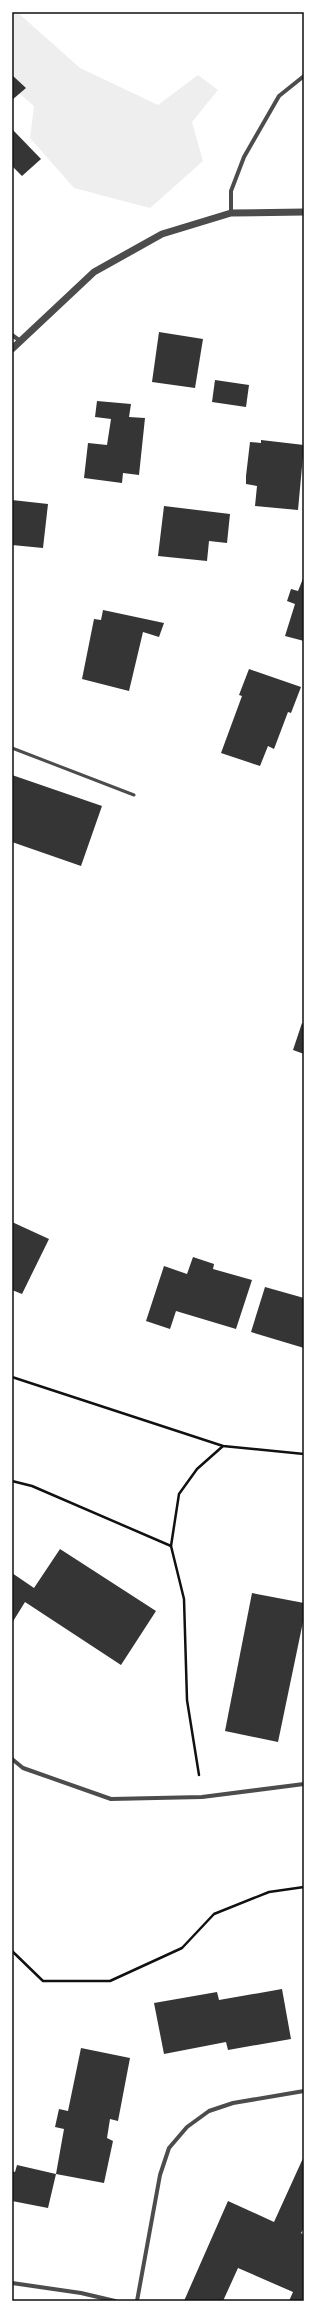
<svg xmlns="http://www.w3.org/2000/svg" width="316" height="2313" font-family="'PT Sans',sans-serif">
<style>
.green{fill:#eee}
.building{fill:#353535}
.lines{fill:none;stroke-linecap:round;stroke-linejoin:round}
.path{stroke:#111;stroke-width:2.5}
.service{stroke:#4c4c4c;stroke-width:3}
.minor{stroke:#4c4c4c;stroke-width:4}
.tertiary{stroke:#4c4c4c;stroke-width:7}
.neatline{fill:none;stroke:#111;stroke-width:1.5}
</style>
<rect width="100%" height="100%" fill="#fff"/>
<polygon class="green" points="12,12 17,12 80,68 158,105 198,75 218,90 192,122 203,161 150,208 74,188 30,138 34,106 12,87"/>
<g class="building">
<polygon points="12,75 26,88 12,100"/>
<polygon points="12,129 41,159 22,176 12,166"/>
<polygon points="159,332 203,339 195,388 152,382"/>
<polygon points="215,380 249,385 246,407 212,402"/>
<polygon points="97,401 131,404 129,417 145,418 139,475 123,473 122,483 84,478 88,443 107,445 111,419 95,417"/>
<polygon points="261,440 304,445 298,510 255,506 257,486 246,484 246,476 250,442 261,443"/>
<polygon points="12,500 48,504 43,548 12,545"/>
<polygon points="164,506 230,514 227,543 209,541 207,561 158,556"/>
<polygon points="304,576 304,641 285,636 295,604 287,601 291,589 298,591"/>
<polygon points="103,610 164,623 159,637 143,632 129,691 82,679 94,619 101,620"/>
<polygon points="249,669 301,687 291,713 288,712 274,749 268,746 260,766 221,753 242,696 239,695"/>
<polygon points="12,775 102,806 81,866 12,842"/>
<polygon points="302,1023 304,1024 304,1054 293,1050"/>
<polygon points="12,1222 49,1239 22,1294 12,1290"/>
<polygon points="193,1257 214,1264 213,1269 252,1280 236,1329 176,1311 170,1329 146,1321 164,1266 187,1274"/>
<polygon points="265,1287 304,1298 304,1348 251,1332"/>
<polygon points="60,1549 156,1611 121,1665 25,1602 12,1623 12,1573 34,1588"/>
<polygon points="252,1593 304,1603 304,1617 278,1742 225,1731"/>
<polygon points="282,1989 291,2039 228,2050 226,2042 164,2054 154,2003 217,1992 219,2000"/>
<polygon points="81,2048 130,2058 118,2121 110,2119 107,2138 113,2141 104,2183 56,2174 64,2129 55,2127 59,2109 68,2111"/>
<polygon points="304,2156 304,2228 301,2233 304,2235 304,2301 289,2301 293,2292 238,2268 223,2301 184,2301 228,2201 274,2222"/>
<polygon points="17,2165 56,2174 48,2208 12,2201 12,2171 15,2172"/>
</g>
<g class="lines">
<g class="path">
<polyline points="12,1377 223,1446 304,1454"/>
<polyline points="12,1481 32,1486 171,1546 179,1494 197,1469 223,1446"/>
<polyline points="171,1546 184,1599 187,1700 199,1775"/>
<polyline points="12,1951 43,1981 110,1981 182,1948 214,1914 269,1892 304,1887"/>
</g>
<polyline class="service" points="12,748 134,795"/>
<g class="minor">
<polyline points="231,213 231,191 244,157 279,96 304,76"/>
<polyline points="12,335 19,340"/>
<polyline points="12,1759 23,1768 111,1799 202,1797 304,1784"/>
<polyline points="12,2283 81,2293 115,2301"/>
<polyline points="137,2301 160,2175 169,2148 187,2127 209,2111 233,2103 304,2091"/>
</g>
<polyline class="tertiary" points="12,349 94,272 162,234 231,213 304,212"/>
</g>
<rect width="316" height="2313" fill="none" stroke="#ffffff" stroke-width="26"/>
<rect x="13" y="13" width="290" height="2287" class="neatline"/>
</svg>
